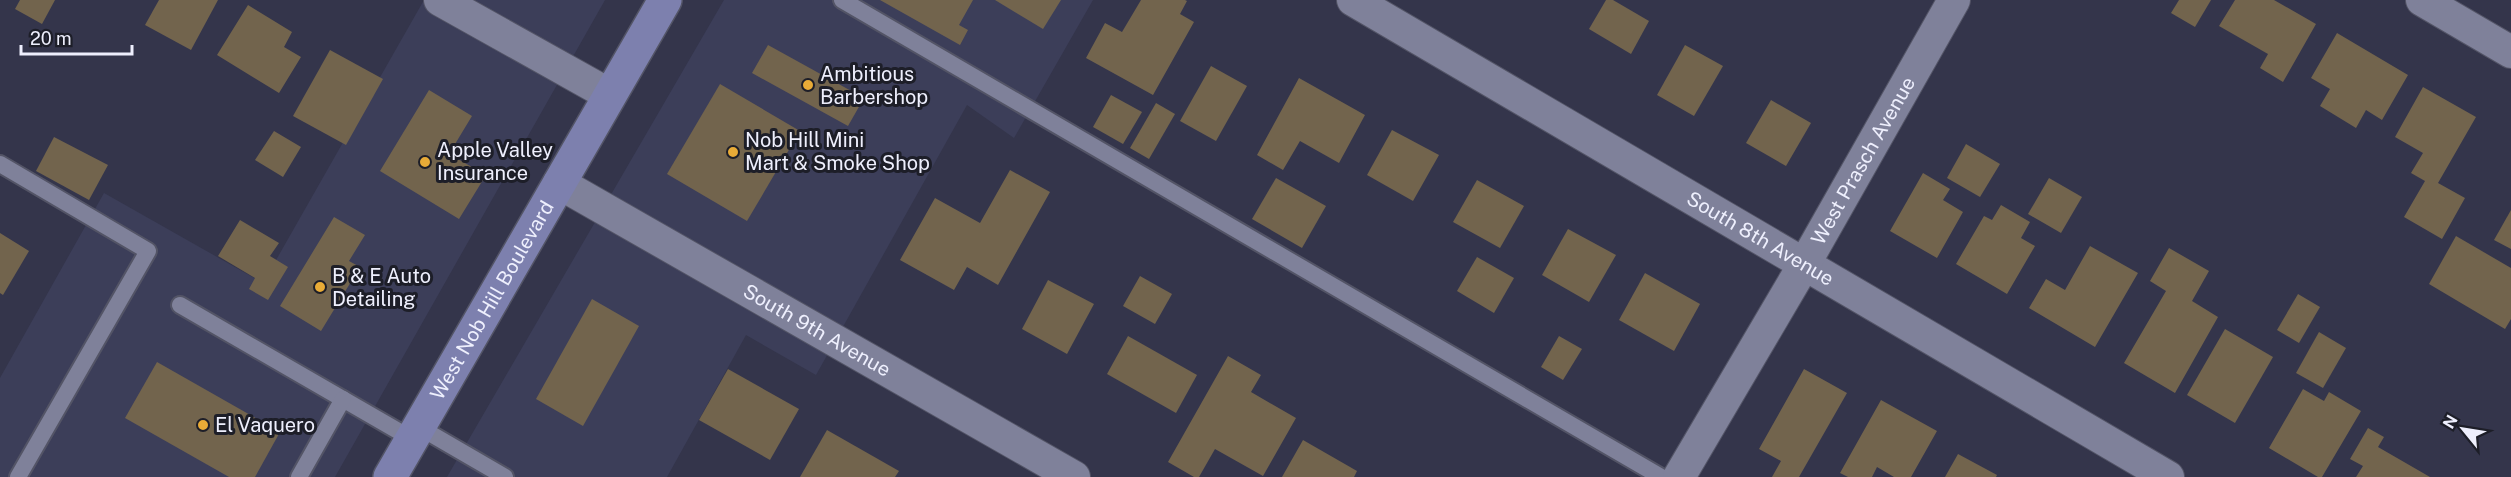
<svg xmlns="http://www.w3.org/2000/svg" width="2511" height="477" font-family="'Public Sans',sans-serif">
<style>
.built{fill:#3c3e59}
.building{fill:#72644d}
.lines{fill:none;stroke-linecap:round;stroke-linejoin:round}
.service-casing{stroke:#535466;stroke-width:20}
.minor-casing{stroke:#535466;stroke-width:34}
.primary-casing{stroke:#535466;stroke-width:36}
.service{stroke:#7f819a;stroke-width:16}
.minor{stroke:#7f819a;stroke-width:32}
.primary{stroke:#7d80ae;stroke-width:33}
.poi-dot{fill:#e8ab37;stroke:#1d1e28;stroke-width:2}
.labels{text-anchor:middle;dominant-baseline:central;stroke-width:6;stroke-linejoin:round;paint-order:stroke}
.poi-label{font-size:20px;fill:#eeeffd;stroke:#1d1e28;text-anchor:start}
.street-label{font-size:20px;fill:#eeeffd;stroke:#1d1e28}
</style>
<rect width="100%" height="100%" fill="#34354b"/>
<g class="built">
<polygon points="424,0 605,0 335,477 0,477 0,378 104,193 263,283"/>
<polygon points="724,0 1093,0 1014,138 967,105 816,375 746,335 667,477 447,477"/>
</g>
<g class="building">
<polygon points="20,0 55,0 42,24 15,9"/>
<polygon points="159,0 218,0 191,50 145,25"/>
<polygon points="880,0 973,0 959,25 968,30 960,45"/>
<polygon points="995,0 1061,0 1043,29"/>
<polygon points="1141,0 1185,0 1187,1 1180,14 1194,22 1153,95 1086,58 1105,23 1122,32"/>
<polygon points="1606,0 1613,0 1649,21 1631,54 1589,29"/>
<polygon points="2179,0 2211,0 2195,27 2171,13"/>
<polygon points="2235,0 2274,0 2316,24 2283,82 2260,68 2268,54 2219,26"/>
<polygon points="248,5 292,32 284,47 301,57 279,93 217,55"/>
<polygon points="2337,33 2408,75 2382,120 2366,110 2356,128 2320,106 2330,89 2311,78"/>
<polygon points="768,45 864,98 848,126 752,73"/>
<polygon points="1685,45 1723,66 1694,116 1657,95"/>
<polygon points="330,50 383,79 346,145 293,116"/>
<polygon points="1211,66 1247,86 1216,141 1180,121"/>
<polygon points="1299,78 1365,115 1339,163 1300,141 1283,170 1257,155"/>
<polygon points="720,84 800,131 747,221 667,174"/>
<polygon points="2423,87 2476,117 2438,183 2465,198 2442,239 2404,217 2425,181 2411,173 2423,153 2395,137"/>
<polygon points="429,90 472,116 449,154 486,175 459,219 380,171"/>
<polygon points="1111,95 1142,112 1123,144 1093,127"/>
<polygon points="1771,100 1811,123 1786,166 1746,143"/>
<polygon points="1156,103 1175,114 1149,159 1130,148"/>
<polygon points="1392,130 1439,155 1413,201 1367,175"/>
<polygon points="274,131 301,147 283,177 255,160"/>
<polygon points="54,137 108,165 89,200 36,171"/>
<polygon points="1966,144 2000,164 1980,197 1947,178"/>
<polygon points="1010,170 1050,192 998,285 967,267 954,290 900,260 935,198 980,223"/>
<polygon points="1923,173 1950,189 1943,200 1963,212 1937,258 1890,231"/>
<polygon points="1276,178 1326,206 1302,248 1252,219"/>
<polygon points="2049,178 2082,197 2061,233 2028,214"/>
<polygon points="1477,180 1524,206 1500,248 1453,222"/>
<polygon points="2001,205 2030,222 2021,238 2035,246 2007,294 1956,264 1984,216 1992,220"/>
<polygon points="2511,210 2511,249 2494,240"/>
<polygon points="334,217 365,235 349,261 360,267 321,331 280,306"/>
<polygon points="240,220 279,243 270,256 288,267 268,300 249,289 255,278 218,256"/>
<polygon points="1568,229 1616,255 1589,302 1542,275"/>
<polygon points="0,233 29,251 3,295 0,293"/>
<polygon points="2456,236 2511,268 2511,319 2505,329 2429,284"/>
<polygon points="2090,246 2138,273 2095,347 2029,308 2046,279 2065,290"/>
<polygon points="2169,248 2209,271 2192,301 2218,317 2175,393 2124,363 2166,291 2150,281"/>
<polygon points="1477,257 1514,278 1494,313 1457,291"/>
<polygon points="1645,273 1700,304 1674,351 1619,320"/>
<polygon points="1140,276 1172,294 1155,324 1123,306"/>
<polygon points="1048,280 1094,304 1067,354 1022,329"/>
<polygon points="2298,294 2320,307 2299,343 2277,330"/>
<polygon points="592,299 639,326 583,426 536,399"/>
<polygon points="2225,329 2273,357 2235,423 2187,395"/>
<polygon points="2319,332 2346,348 2323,388 2296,373"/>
<polygon points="1128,336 1197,375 1176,413 1107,374"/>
<polygon points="1559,336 1582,349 1563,380 1541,367"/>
<polygon points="1228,356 1261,375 1251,392 1296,418 1263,476 1215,449 1199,477 1194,477 1168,462"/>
<polygon points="157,362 280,432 255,477 229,477 125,418"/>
<polygon points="728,369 799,409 770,460 699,420"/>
<polygon points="1804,369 1847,393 1799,477 1772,477 1781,461 1759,449"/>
<polygon points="2303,389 2324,401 2329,392 2361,411 2322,477 2318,477 2269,448"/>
<polygon points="1881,400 1937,431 1911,477 1894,477 1877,467 1872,477 1848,477 1840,473"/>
<polygon points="2368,428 2384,437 2378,447 2430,477 2356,477 2363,466 2350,459"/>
<polygon points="827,430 899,471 895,477 800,477"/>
<polygon points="1303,440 1357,471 1354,477 1282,477"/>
<polygon points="1958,454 1997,475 1996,477 1945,477"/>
</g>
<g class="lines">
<defs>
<g id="service">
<polyline points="842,0 1661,477"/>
<polyline points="0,164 148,251 18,477"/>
<polyline points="180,305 412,439"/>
<polyline points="419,427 505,477"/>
<polyline points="299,477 343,399"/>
</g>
<g id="minor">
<polyline points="440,0 610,95"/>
<path id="s1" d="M1353,0L2168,477"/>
<polyline points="2422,0 2511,52"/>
<path id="s2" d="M559,183L1074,477"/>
<path id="s3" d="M1679,477L1805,263L1954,0"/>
</g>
<g id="primary">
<path id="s4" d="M390,477L665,0"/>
</g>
</defs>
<use href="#service" class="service-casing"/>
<use href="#minor" class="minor-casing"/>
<use href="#primary" class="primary-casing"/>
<use href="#service" class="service"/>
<use href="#minor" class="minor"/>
<use href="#primary" class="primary"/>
</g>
<g class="poi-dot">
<circle cx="808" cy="85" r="6"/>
<circle cx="733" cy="152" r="6"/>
<circle cx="425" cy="162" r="6"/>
<circle cx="320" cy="287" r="6"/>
<circle cx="203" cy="425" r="6"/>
</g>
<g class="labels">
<g class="poi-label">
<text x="820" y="74">Ambitious<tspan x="820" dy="23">Barbershop</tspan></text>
<text x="745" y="140">Nob Hill Mini<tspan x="745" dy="23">Mart &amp; Smoke Shop</tspan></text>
<text x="437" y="150">Apple Valley<tspan x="437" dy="23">Insurance</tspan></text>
<text x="332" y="276">B &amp; E Auto<tspan x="332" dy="23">Detailing</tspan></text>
<text x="215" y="425">El Vaquero</text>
</g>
<g class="street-label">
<text stroke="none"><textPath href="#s3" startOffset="366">West Prasch Avenue</textPath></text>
<text stroke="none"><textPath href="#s1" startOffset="472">South 8th Avenue</textPath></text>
<text stroke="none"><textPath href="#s4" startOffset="204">West Nob Hill Boulevard</textPath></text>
<text stroke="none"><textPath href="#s2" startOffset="297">South 9th Avenue</textPath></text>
</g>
</g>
<g transform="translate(2463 429) rotate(300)" stroke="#1d1e28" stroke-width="4.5" paint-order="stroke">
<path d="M0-4.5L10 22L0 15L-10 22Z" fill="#eeeffd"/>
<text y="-9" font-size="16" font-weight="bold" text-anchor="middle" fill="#eeeffd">N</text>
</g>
<path d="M21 45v9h111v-9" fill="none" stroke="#eeeffd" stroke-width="3"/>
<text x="30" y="45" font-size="18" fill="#eeeffd" stroke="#1d1e28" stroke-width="4.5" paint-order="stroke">20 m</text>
</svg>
